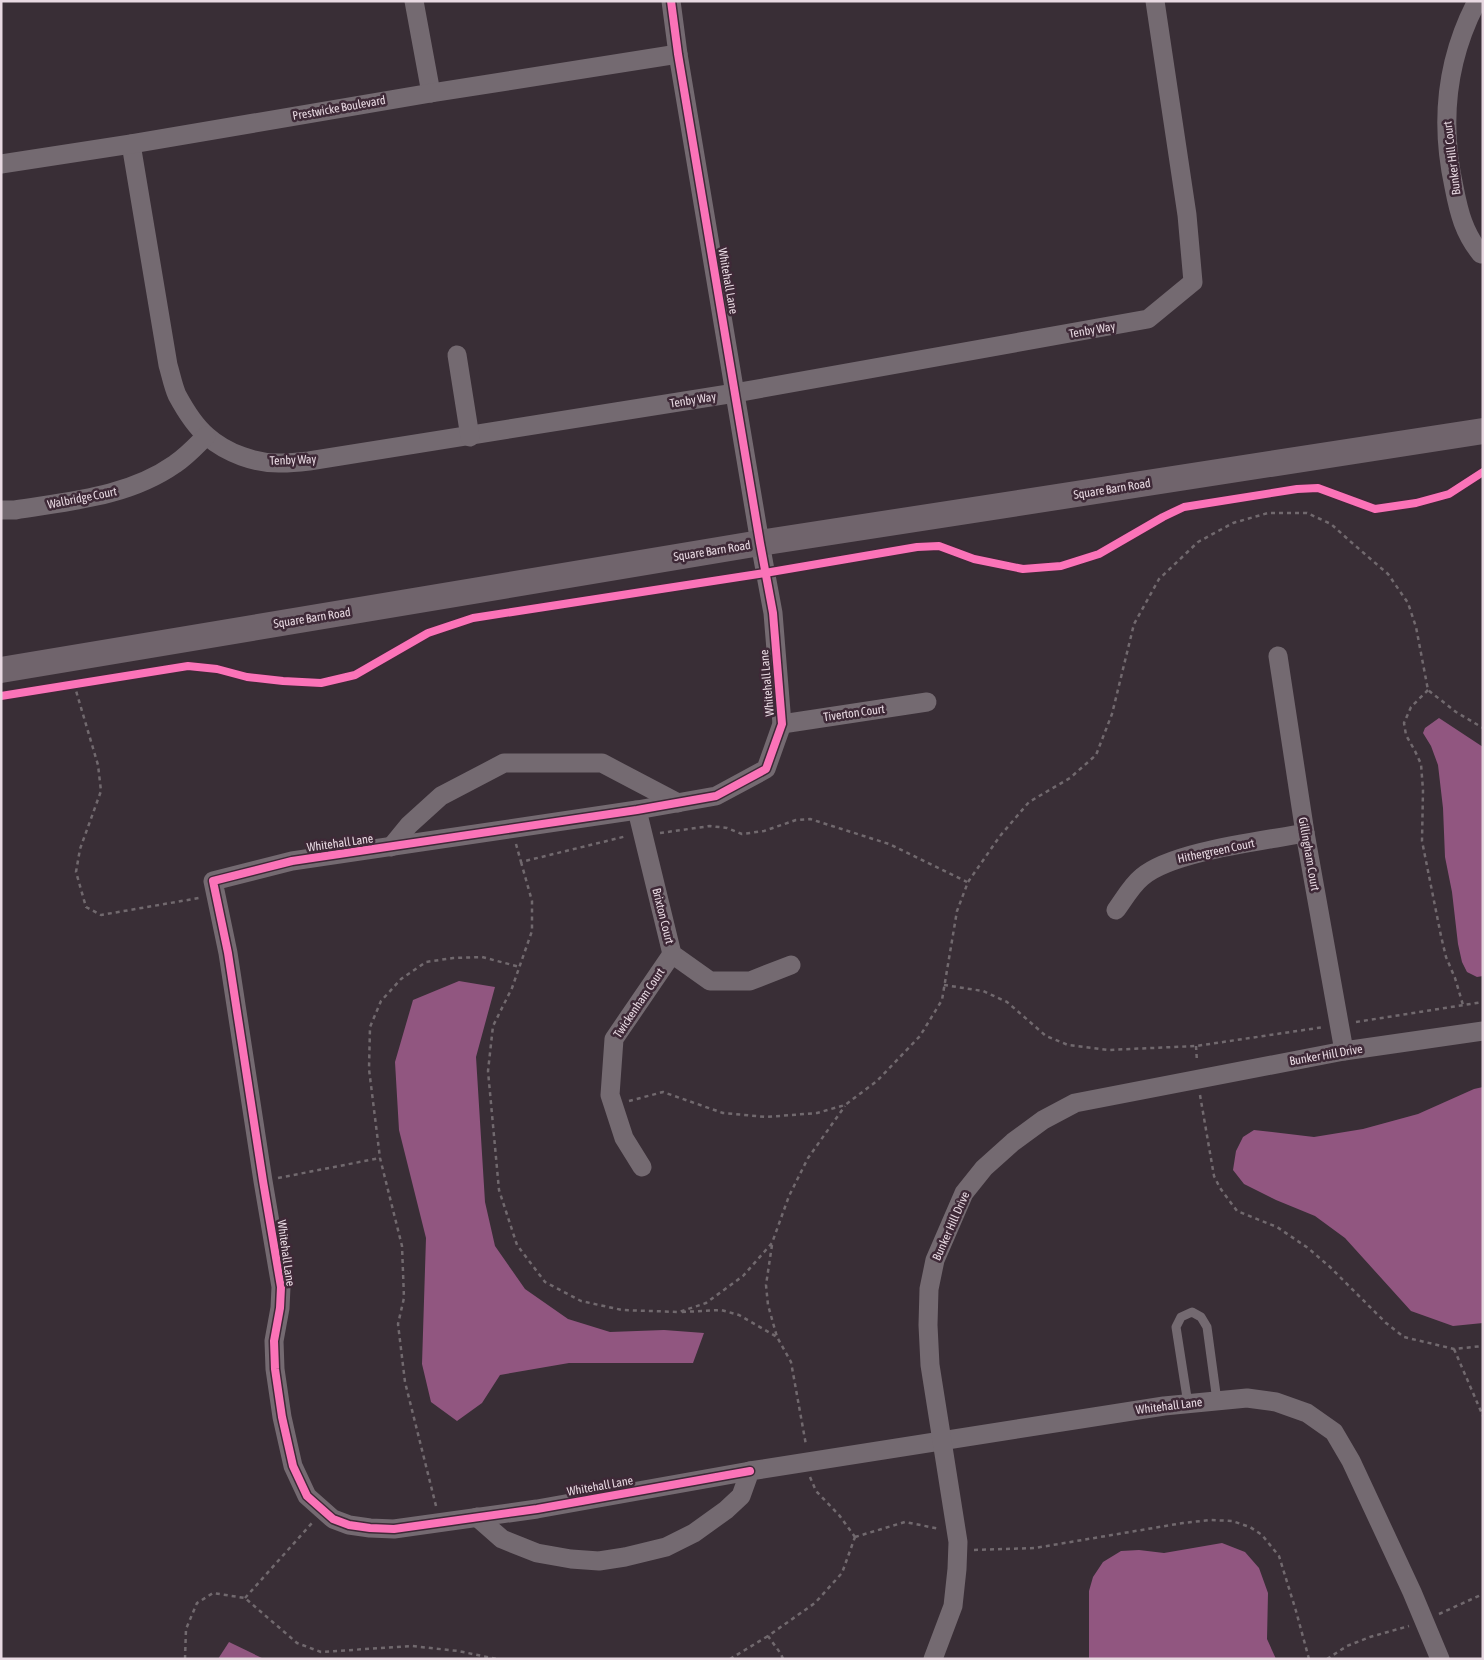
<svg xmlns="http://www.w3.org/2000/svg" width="1484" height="1660" font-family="'Asap Condensed',sans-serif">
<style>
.water{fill:#915680}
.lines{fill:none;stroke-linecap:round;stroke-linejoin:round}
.path{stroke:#71696e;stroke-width:2.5;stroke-dasharray:4 4;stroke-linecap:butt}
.lane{stroke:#746a71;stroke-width:9}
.street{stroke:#746a71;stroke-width:19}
.secondary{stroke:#70646c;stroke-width:26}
.cycleway-casing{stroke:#3e2937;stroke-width:11}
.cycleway{stroke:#fb73b8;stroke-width:8}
.labels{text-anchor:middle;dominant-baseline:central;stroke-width:5;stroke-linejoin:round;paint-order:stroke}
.street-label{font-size:12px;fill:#e8d9e2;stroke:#3e2937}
</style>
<rect width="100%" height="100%" fill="#392e36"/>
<g class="water">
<polygon points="1439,718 1483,747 1483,976 1477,977 1467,972 1462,962 1458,944 1452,892 1445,857 1443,808 1438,765 1431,746 1423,733 1425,728"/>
<polygon points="459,981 495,987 476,1057 485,1202 495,1246 525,1289 568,1319 610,1332 664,1330 704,1333 693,1363 569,1363 500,1375 482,1403 457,1421 431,1402 422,1364 426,1238 399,1130 395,1062 413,1000"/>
<polygon points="1483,1087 1483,1323 1453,1326 1411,1311 1345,1238 1315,1216 1276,1200 1244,1184 1233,1170 1236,1151 1243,1137 1254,1130 1314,1137 1363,1129 1418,1114 1474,1089"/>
<polygon points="1222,1543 1245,1552 1259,1568 1268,1593 1267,1639 1276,1659 1089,1659 1089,1591 1093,1577 1103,1562 1121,1551 1139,1550 1164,1553"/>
<polygon points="229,1642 264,1659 218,1659"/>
</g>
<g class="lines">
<g class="path">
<polyline points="74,684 98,765 101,791 80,849 76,872 86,907 101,915 199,898"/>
<polyline points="1428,690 1411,707 1404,723 1406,735 1415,751 1421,764 1423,790 1422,841 1441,936 1446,957 1455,978 1463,1005"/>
<polyline points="660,833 710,826 727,828 742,834 764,831 796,820 810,819 889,844 967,882"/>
<polyline points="516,844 521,862 627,836"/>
<polyline points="521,862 532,901 532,931 512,988 493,1026 488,1071 499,1190 517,1245 545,1282 581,1301 622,1310 679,1312 706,1303 743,1276 772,1243 789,1196 808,1158 845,1106"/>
<polyline points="944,985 983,991 1007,1002 1046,1036 1068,1045 1108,1050 1196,1046 1324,1027"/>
<polyline points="1356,1022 1483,1002"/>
<polyline points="1196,1046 1197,1062"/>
<polyline points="1200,1095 1214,1176 1220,1188 1237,1211 1277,1227 1308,1248 1330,1267 1386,1323 1404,1337 1454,1349 1483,1346"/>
<polyline points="629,1101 663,1092 723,1113 766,1117 817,1113 845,1105 877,1081 920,1036 942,1000 957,911 968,882 1000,836 1029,802 1070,778 1096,755 1112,714 1134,624 1159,579 1198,542 1233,523 1268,513 1307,513 1331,524 1351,542 1388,574 1408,603 1416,627 1428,690 1456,712 1483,728"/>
<polyline points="278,1178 380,1158"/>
<polyline points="772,1245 766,1285 768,1305 777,1337 791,1362 806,1445"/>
<polyline points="682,1312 721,1310 739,1315 777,1337"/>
<polyline points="1454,1349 1483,1416"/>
<polyline points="810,1477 816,1491 839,1515 855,1537"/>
<polyline points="436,1506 405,1382 398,1324 404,1298 402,1246 380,1158 369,1069 370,1027 381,1001 401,979 426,962 453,958 482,957 520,967"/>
<polyline points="855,1537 905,1522 940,1529"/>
<polyline points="974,1550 1035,1548 1183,1523 1210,1520 1232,1521 1250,1527 1262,1535 1279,1556 1296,1611 1309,1659"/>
<polyline points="245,1598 312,1523"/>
<polyline points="1439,1614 1483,1594"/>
<polyline points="185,1659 186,1629 197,1603 213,1593 245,1598 297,1643 321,1652 412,1646 458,1651 497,1659"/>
<polyline points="730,1659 768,1636"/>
<polyline points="783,1659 781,1654 768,1636 815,1603 842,1573 855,1537"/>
<polyline points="1327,1659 1347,1646 1370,1637 1409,1626"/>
</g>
<polyline class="lane" points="1188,1404 1176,1327 1181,1317 1192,1312 1201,1317 1207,1327 1217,1401"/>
<g class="street">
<polyline points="414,1 431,93"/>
<polyline points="671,1 678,54 760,543 773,613 782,724 766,769 716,796 637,810 292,861 213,881 228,953 263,1181 281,1287 280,1308 274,1341 275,1369 282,1417 293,1466 307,1496 333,1519 349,1525 370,1528 394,1529 537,1509 750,1471"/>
<path d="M1477,1C1446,60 1440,123 1454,187C1459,213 1464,233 1481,254"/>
<path d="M131,144L168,365C171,375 173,386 177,395C184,408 195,426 207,436C226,453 256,464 282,463C291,463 300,462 309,461L735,393L1148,319L1193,282L1187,215L1155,1"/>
<polyline points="1,164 131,144 431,93 678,54"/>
<polyline points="457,355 470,437"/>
<path d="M1,510H15C70,501 128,497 175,464C187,456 196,446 206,436"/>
<polyline points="1278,656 1305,833 1344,1051"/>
<polyline points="782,724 927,702"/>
<polyline points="637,810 672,954 710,981 750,981 791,965"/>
<polyline points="391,847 409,825 441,796 504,763 602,763 678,803"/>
<path d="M1116,910C1124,899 1132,885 1142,877C1172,851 1264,841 1305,833"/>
<polyline points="642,1167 624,1138 610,1095 614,1039 672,954"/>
<polyline points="477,1517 502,1539 537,1553 571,1559 599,1561 625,1557 666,1547 694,1533 726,1510 741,1496 750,1471 1164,1406 1247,1398 1276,1402 1307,1413 1334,1432 1351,1461 1412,1592 1440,1659"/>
<polyline points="933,1659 953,1606 957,1569 958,1542 930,1365 928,1325 929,1289 935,1260 964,1193 984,1168 1013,1142 1043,1120 1075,1103 1344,1051 1483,1031"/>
</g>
<polyline class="secondary" points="1,670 760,543 1483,431"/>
<defs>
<g id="cycleway">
<polyline points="671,1 678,54 760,543 773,613 782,724 766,769 716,796 637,810 292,861 213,881 228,953 263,1181 281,1287 280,1308 274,1341 275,1369 282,1417 293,1466 307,1496 333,1519 349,1525 370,1528 394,1529 537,1509 750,1471"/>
<polyline points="1,696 188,666 217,669 247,677 283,681 321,683 355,675 428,633 473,618 765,573 917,547 939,546 974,559 1023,569 1061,566 1099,554 1163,517 1184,507 1297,489 1318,488 1375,509 1416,503 1449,494 1483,472"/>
</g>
</defs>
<use href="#cycleway" class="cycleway-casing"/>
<use href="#cycleway" class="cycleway"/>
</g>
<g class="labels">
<g class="street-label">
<text transform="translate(339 108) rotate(-10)">Prestwicke Boulevard</text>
<text transform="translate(1452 158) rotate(-97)">Bunker Hill Court</text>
<text transform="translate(728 281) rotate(80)">Whitehall Lane</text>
<text transform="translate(1092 330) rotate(-10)">Tenby Way</text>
<text transform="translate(693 400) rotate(-9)">Tenby Way</text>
<text transform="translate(293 460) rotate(-2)">Tenby Way</text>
<text transform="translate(1112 489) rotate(-9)">Square Barn Road</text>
<text transform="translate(82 498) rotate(-11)">Walbridge Court</text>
<text transform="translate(712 551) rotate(-9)">Square Barn Road</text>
<text transform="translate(312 618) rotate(-9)">Square Barn Road</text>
<text transform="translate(767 683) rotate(-95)">Whitehall Lane</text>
<text transform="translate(854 713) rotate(-8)">Tiverton Court</text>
<text transform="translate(340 843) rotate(-8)">Whitehall Lane</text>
<text transform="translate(1216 851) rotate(-12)">Hithergreen Court</text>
<text transform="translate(1309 854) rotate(80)">Gillingham Court</text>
<text transform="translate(663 916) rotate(76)">Brixton Court</text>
<text transform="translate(639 1003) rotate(-56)">Twickenham Court</text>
<text transform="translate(1326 1055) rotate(-10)">Bunker Hill Drive</text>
<text transform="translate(951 1226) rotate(-66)">Bunker Hill Drive</text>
<text transform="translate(286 1253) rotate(82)">Whitehall Lane</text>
<text transform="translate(1169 1406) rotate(-7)">Whitehall Lane</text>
<text transform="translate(600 1486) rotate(-10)">Whitehall Lane</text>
</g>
</g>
<rect width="1484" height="1660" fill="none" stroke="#e8d9e2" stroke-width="5"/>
</svg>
